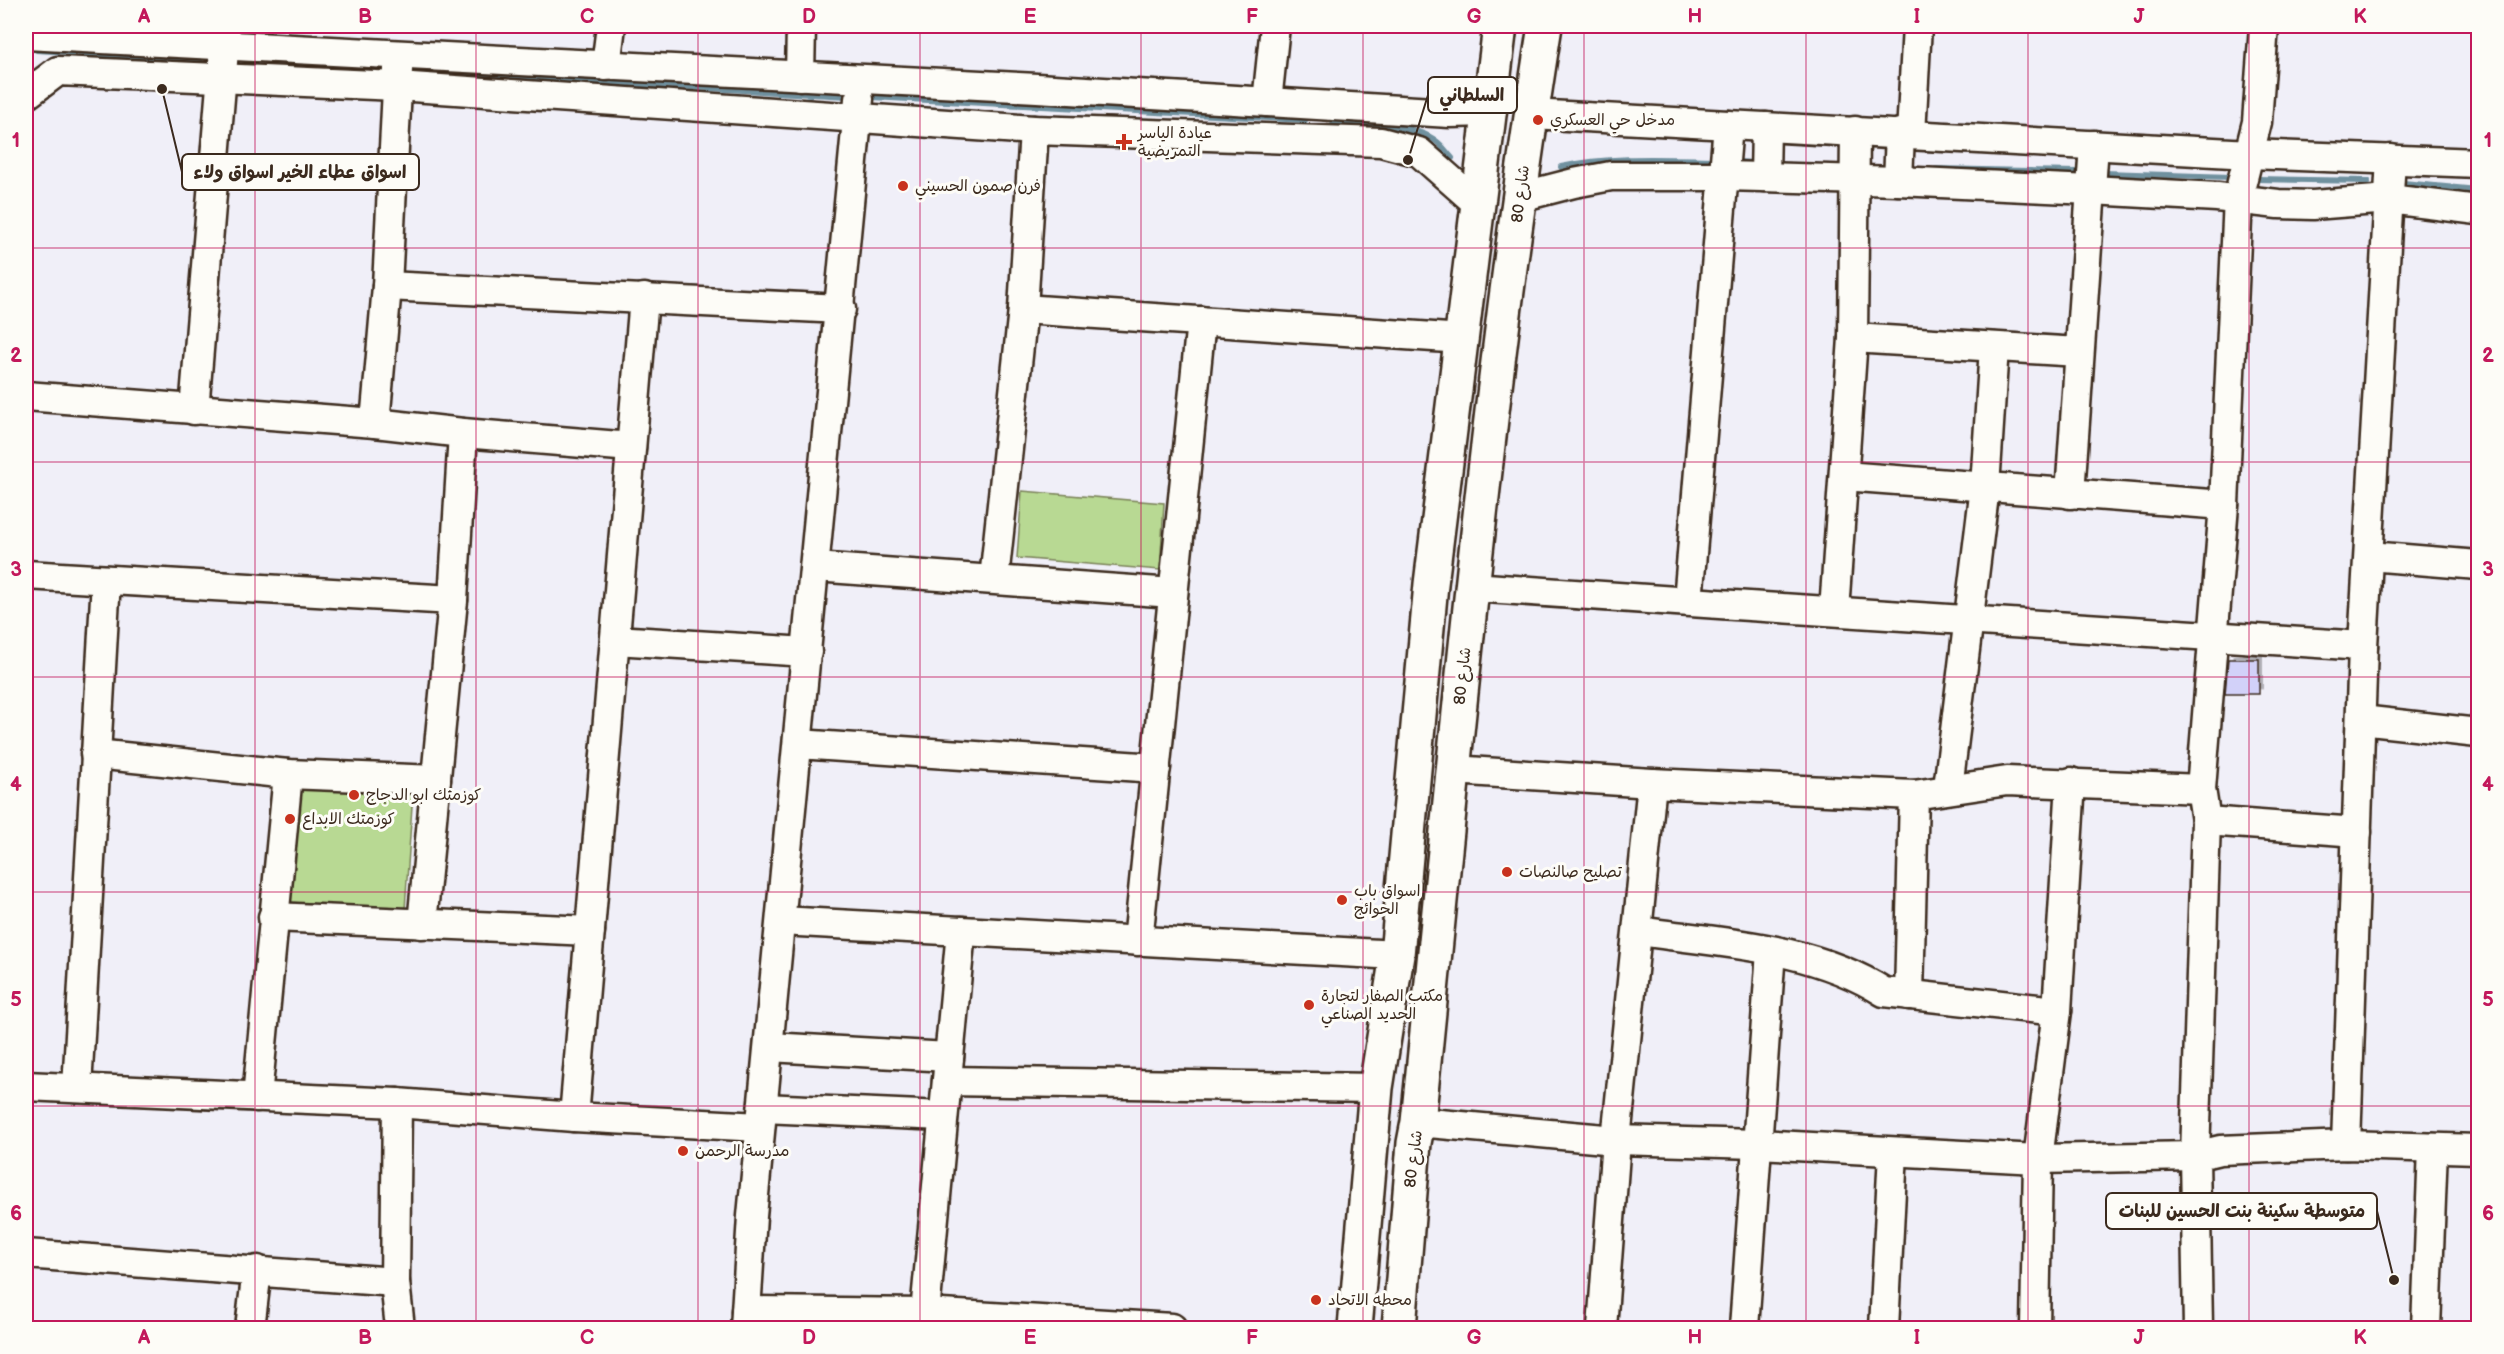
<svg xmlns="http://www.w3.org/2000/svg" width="2504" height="1354" font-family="'Balsamiq Sans','Playpen Sans Arabic',sans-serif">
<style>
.green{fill:#b8d993;stroke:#7a8258;stroke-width:1.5}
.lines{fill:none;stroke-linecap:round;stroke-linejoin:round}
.stream{stroke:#70919f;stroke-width:6}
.building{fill:#d2d1f9;stroke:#3b2a1e;stroke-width:1.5;filter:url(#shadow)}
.minor-casing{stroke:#3b2a1e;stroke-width:33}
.major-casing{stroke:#3b2a1e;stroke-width:38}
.minor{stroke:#fdfcf7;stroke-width:28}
.major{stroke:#fdfcf7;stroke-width:33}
.grid{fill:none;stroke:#c2185b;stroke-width:1.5;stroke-opacity:0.55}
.poi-dot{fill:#c8321e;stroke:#fdfcf7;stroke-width:2}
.labels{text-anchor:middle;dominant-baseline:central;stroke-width:6;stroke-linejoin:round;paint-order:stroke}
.poi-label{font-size:16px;fill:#3b2a1e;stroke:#fdfcf7;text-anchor:start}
.street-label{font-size:16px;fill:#3b2a1e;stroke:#fdfcf7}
.leader{fill:none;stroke:#3b2a1e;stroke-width:2}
.callout-dot{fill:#3b2a1e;stroke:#fdfcf7;stroke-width:2}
.callout{fill:#fdfcf7;stroke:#3b2a1e;stroke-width:2}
.callout-label{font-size:18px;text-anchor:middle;font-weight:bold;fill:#3b2a1e}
.neatline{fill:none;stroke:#c2185b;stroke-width:2}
.grid-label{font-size:20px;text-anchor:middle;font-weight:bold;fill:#c2185b}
</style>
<defs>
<filter id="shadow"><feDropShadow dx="5.5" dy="-5.5" stdDeviation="0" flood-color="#0004"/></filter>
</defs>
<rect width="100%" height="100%" fill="#f0eff8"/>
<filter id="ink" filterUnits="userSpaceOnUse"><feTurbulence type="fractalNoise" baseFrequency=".0167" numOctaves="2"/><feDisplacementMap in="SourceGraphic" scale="12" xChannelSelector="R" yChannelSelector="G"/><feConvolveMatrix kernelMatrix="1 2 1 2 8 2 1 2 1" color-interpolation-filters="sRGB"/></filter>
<g filter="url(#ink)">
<g class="green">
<polygon points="1022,491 1164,503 1160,570 1017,558"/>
<polygon points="300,789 413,791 405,909 285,902"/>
</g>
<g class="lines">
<g class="stream">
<polyline points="37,50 200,60"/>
<polyline points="322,65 387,70"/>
<polyline points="411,71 848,96"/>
<polyline points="872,97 1305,120"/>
<path d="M1333,122C1362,124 1412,123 1436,141C1442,145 1447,153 1452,158"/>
<polyline points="1739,162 1754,163"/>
<path d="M1561,167C1612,156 1663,159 1715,160"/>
<polyline points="1936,169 2077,172"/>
<polyline points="2104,173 2232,177"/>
<polyline points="2256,179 2368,181"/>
<polyline points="2403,183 2478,190"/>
</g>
</g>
<polygon class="building" points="2228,659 2259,659 2259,694 2225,694"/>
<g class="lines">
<defs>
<g id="minor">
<polyline points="26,35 1037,88 1450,113 1490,112"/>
<polyline points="606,66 611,26"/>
<polyline points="800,76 801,26"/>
<polyline points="26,95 58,71 397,86 1034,130 1381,142 1419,152 1479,205"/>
<polyline points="1267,102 1275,26"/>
<polyline points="1531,114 2250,154 2478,163"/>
<polyline points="1911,134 1917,26"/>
<polyline points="1765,177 1766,127"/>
<polyline points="1898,181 1900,133"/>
<polyline points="1520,197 1574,183 1611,176 1726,176 1898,181 2091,190 2217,197 2278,204 2313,205 2389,199 2478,210"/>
<polyline points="387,286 841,309"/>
<polyline points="1023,309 1463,339"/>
<polyline points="1853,338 2079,352"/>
<polyline points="26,396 375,423 463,433 631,447"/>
<polyline points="194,410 226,26"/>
<polyline points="375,423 387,286 398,69"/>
<polyline points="1844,476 2224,505"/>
<polyline points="2070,494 2094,145"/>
<polyline points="2369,556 2478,565"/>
<polyline points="815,567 1173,593"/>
<polyline points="26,575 453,600"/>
<polyline points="994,579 1023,309 1034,130"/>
<path d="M1472,587C1769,607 2066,629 2363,646"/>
<polyline points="1688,601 1728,125"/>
<polyline points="1834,611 1853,338 1855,131"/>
<polyline points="615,640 807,652"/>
<polyline points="2361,720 2478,733"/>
<polyline points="798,744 1156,768"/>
<polyline points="95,754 288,774 436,780"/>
<polyline points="1453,770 1652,783 1914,795 2007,781 2201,789"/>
<polyline points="1948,788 1985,487 1994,347"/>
<polyline points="2206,821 2357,832"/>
<polyline points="273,917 590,931"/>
<polyline points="781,921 1397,955"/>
<polyline points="422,924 453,600 463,433"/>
<path d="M1638,931C1721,943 1812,946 1884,992L2057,1011"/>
<polyline points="1138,941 1201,321"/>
<polyline points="1909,995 1914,795"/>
<polyline points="769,1047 949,1057"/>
<polyline points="947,1081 1376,1088"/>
<polyline points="26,1086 397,1103 574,1117 760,1127"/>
<polyline points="77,1088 106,580"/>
<polyline points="257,1097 288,774"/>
<polyline points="397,1103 395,1282 400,1328"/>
<polyline points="763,1108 943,1116"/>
<polyline points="574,1117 644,298"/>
<polyline points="1418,1122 1616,1140 1757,1144 2038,1159 2195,1156 2220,1150 2346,1145 2478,1149"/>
<polyline points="2346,1145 2363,646 2391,159"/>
<polyline points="26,1254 395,1282"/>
<polyline points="746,1311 925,1313 1172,1328"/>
<polyline points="925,1313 961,931"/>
<polyline points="250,1328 257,1270"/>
<polyline points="745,1328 752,1216 859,99"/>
<polyline points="1602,1328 1616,1140 1652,783"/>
<polyline points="1744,1328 1771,951"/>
<polyline points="1884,1328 1893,1152"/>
<polyline points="2035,1328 2038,1159 2057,1011 2071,782"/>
<polyline points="2198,1328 2195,1156 2206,821 2201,789 2224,505 2238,198 2257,122 2264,26"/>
<polyline points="2426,1328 2433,1148"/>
</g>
<g id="major">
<polyline points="1355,1328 1376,1088 1397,955 1431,584 1500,26"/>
<path d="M1399,1328L1414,1143L1418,1122C1455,756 1487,389 1545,26"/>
</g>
</defs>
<use href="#minor" class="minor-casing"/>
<use href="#major" class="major-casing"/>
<use href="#minor" class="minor"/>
<use href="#major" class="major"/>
</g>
</g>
<path class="grid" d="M255,26V1328M476,26V1328M698,26V1328M920,26V1328M1141,26V1328M1363,26V1328M1584,26V1328M1806,26V1328M2028,26V1328M2249,26V1328M26,248H2478M26,462H2478M26,677H2478M26,892H2478M26,1106H2478"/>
<g class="poi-dot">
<circle cx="1538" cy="120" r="6"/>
<path d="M1121 133h6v6h6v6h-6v6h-6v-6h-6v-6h6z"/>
<circle cx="903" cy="186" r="6"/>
<circle cx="354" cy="795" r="6"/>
<circle cx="290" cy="819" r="6"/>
<circle cx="1507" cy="872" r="6"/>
<circle cx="1342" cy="900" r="6"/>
<circle cx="1309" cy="1005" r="6"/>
<circle cx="683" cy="1151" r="6"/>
<circle cx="1316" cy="1300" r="6"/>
</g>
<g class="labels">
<g class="poi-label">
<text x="1550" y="120">مدخل حي العسكري</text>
<text x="1138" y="133">عيادة الياسر<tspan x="1138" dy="18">التمريضية</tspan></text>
<text x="915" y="186">فرن صمون الحسيني</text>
<text x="366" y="795">كوزمتك ابو الدجاج</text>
<text x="302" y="819">كوزمتك الابداع</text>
<text x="1519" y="872">تصليح صالنصات</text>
<text x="1354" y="891">اسواق باب<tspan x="1354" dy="18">الحوائج</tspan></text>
<text x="1321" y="996">مكتب الصفار لتجارة<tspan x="1321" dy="18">الحديد الصناعي</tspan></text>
<text x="695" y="1151">مدرسة الرحمن</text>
<text x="1328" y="1300">محطه الاتحاد</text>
</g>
<g class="street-label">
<text transform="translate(1521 194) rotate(-83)">شارع 80</text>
<text transform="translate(1463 676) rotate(-84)">شارع 80</text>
<text transform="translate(1414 1159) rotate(-83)">شارع 80</text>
</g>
</g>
<path class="leader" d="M1408 160L1428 95M162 89L182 172M2394 1280L2377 1211"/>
<g class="callout-dot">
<circle cx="1408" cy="160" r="6"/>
<circle cx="162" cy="89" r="6"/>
<circle cx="2394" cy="1280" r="6"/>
</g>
<g class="callout">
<rect x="1428" y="77" width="89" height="36" rx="6"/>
<rect x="182" y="154" width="237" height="36" rx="6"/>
<rect x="2106" y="1193" width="271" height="36" rx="6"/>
</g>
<g class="callout-label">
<text x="1472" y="101">السلطاني</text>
<text x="300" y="178">اسواق عطاء الخير اسواق ولاء</text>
<text x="2242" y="1217">متوسطة سكينة بنت الحسين للبنات</text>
</g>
<rect width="2504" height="1354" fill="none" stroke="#fdfcf7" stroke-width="66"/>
<rect x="33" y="33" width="2438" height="1288" class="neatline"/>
<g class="grid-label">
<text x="144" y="23">A</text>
<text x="365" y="23">B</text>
<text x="587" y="23">C</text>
<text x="809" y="23">D</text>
<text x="1030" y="23">E</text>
<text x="1252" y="23">F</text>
<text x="1474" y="23">G</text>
<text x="1695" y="23">H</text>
<text x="1917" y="23">I</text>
<text x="2139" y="23">J</text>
<text x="2360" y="23">K</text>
<text x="16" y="147">1</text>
<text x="2488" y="147">1</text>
<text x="16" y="362">2</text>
<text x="2488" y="362">2</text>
<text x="16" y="576">3</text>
<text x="2488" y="576">3</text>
<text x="16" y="791">4</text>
<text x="2488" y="791">4</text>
<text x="16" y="1006">5</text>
<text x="2488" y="1006">5</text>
<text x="16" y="1220">6</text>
<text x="2488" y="1220">6</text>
<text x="144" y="1344">A</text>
<text x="365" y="1344">B</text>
<text x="587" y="1344">C</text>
<text x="809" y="1344">D</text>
<text x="1030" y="1344">E</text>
<text x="1252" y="1344">F</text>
<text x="1474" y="1344">G</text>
<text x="1695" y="1344">H</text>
<text x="1917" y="1344">I</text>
<text x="2139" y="1344">J</text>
<text x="2360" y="1344">K</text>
</g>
</svg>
